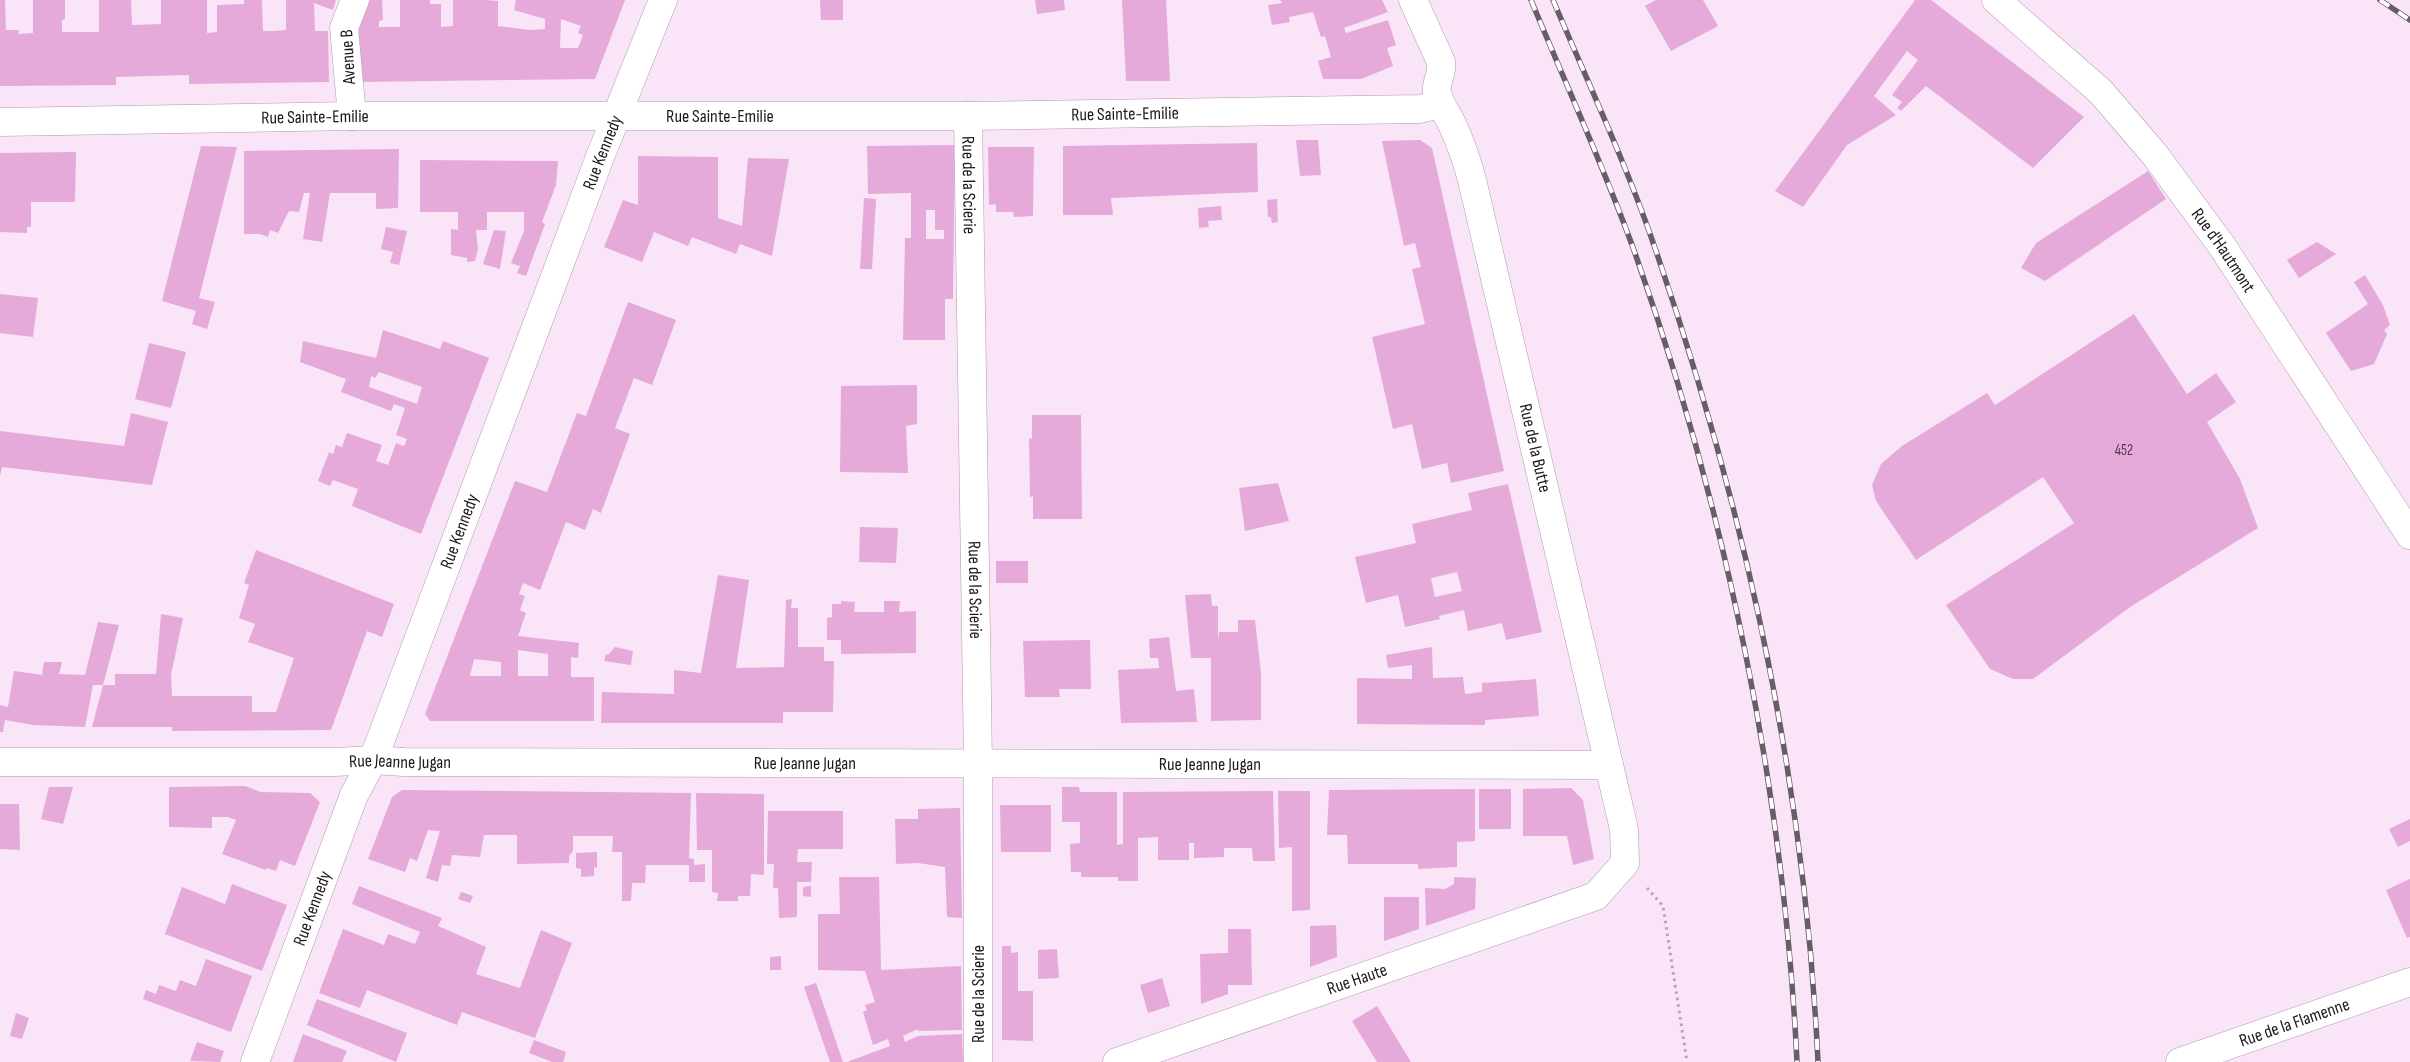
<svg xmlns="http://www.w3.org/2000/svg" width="2410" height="1062" font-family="'Sofia Sans Condensed',sans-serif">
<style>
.building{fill:#e5aad9;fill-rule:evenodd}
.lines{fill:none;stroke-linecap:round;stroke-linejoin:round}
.minor-casing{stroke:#af9cae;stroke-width:29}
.path{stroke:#b6a5b5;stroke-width:3;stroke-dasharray:2.5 4;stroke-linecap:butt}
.minor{stroke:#fff;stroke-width:28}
.rail-casing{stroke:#675c67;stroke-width:5.5}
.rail{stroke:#fff;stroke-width:4;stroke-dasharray:11;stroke-linecap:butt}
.labels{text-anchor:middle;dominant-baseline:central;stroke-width:5;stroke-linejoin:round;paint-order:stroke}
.number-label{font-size:15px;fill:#503c4d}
.street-label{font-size:18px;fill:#1e171e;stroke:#fff}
</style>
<rect width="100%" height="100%" fill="#f9e4f8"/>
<g class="building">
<polygon points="0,0 5,0 6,30 19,30 18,34 33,33 33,0 65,0 65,19 62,20 62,32 99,32 99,0 131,0 132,25 161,24 161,0 207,0 207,33 217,32 217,5 244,4 244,0 262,0 263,31 273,31 286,30 286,0 336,0 333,10 314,3 315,31 328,31 329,82 189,84 189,75 116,77 116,85 0,86"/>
<path d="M370,0H382L383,20L379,21V27H400V0H430V4H441V27L453,26V0H484L498,1V26L530,30L545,29V19L514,10L516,0H625L595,79L360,82L359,27ZM561,19L581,26L578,33L583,35L578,48H560Z"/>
<polygon points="820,0 843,0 843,20 821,20"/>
<polygon points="1035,0 1064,0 1065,10 1037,14"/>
<polygon points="1122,0 1166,0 1170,81 1126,81"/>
<polygon points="1280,0 1382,0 1388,12 1344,28 1346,33 1388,20 1396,45 1387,48 1393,66 1361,79 1323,79 1318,61 1331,57 1325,36 1321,37 1313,12 1289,17 1290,22 1272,25 1268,5 1282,3"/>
<polygon points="1656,0 1703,0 1718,26 1671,51 1645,6"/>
<polygon points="1915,0 1931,0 2084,117 2033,168 1926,86 1901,111 1897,108 1902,102 1892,95 1918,60 1907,51 1874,96 1896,115 1847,145 1803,207 1775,191"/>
<polygon points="1296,140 1318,140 1321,175 1300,176"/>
<polygon points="1420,140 1432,148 1504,471 1451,483 1447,463 1422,469 1412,424 1393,429 1372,337 1425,324 1412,269 1421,267 1415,243 1404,246 1382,141"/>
<polygon points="1257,143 1258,192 1111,198 1113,215 1063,215 1063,146"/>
<path d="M955,145L953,299H945V340H903L905,238H911V193L868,194L867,146ZM926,210H935V230H944V239H926Z"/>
<polygon points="201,146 237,147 199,298 215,302 207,329 192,324 196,311 162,301"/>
<polygon points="988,147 1034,147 1033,216 1014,217 1013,212 996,212 996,204 989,205"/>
<polygon points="399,149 398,208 376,209 376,193 330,193 322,242 303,239 310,193 304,193 299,212 289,211 278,233 270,230 268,237 260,234 244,234 244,151"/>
<polygon points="76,152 75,202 31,202 31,227 27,227 27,233 0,232 0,153"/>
<polygon points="638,156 718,157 718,218 742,226 748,158 789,159 772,256 740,244 736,254 692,237 688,246 654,232 642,262 604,247 623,200 638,205"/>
<polygon points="420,160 558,161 556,185 542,222 545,224 526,276 517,273 520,266 511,263 524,231 524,212 487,212 487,230 476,230 478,249 475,261 467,262 467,258 451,255 451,229 458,230 458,212 420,212"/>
<polygon points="2148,171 2166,199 2045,281 2021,268 2036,243"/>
<polygon points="864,198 876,199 872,269 860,269"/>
<polygon points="1277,199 1278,222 1272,223 1271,217 1268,217 1267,200"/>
<polygon points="1221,206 1222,220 1208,221 1209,227 1199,228 1198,208"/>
<polygon points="386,227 407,231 399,265 390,263 393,252 381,249"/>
<polygon points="494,230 506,231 500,269 483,264"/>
<polygon points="2317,242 2336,254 2299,278 2287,260"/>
<polygon points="2365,275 2383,305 2390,325 2384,330 2387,334 2374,364 2351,371 2326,333 2368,304 2354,282"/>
<polygon points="0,294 38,298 33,337 0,333"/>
<path d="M628,302L676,320L652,385L634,378L615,428L630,434L601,513L593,509L585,530L566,522L540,590L523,583L519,594L525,596L520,610L526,613L518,636L579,643L578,658L571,657V677H594V721H430L425,714L515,481L547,492L577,413L586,416ZM518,650L548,654V676H518ZM474,659L501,662V676H470Z"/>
<polygon points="2134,314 2187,394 2216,373 2236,402 2207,422 2240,479 2258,528 2130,607 2033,679 2013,679 1990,669 1946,605 2074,523 2043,477 1916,560 1876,501 1872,485 1881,464 1902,446 1987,393 1995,405"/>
<path d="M383,330L440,349L443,341L489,358L421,534L352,506L358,489L333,480L330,486L318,481L329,452L333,454L336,445L342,447L347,433L382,445L376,461L388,465L396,443L404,446L407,439L396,435L405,408L394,404L391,411L341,392L346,379L300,362L303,341L376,358ZM379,372L422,387L417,404L369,387L371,376L375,378Z"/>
<polygon points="149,343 186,352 171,408 135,399"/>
<polygon points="917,385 917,424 906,426 908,473 840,472 841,386"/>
<polygon points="131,413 168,422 152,485 2,467 0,476 0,431 124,446"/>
<polygon points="1032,415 1081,415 1082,519 1033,519 1033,496 1030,497 1029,438 1032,439"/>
<polygon points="1278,483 1289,521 1245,531 1239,488"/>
<path d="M1508,484L1542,632L1506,640L1502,623L1468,631L1464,610L1439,616L1440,619L1405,627L1398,595L1366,603L1355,557L1416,543L1412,524L1472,510L1468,493ZM1457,572L1462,591L1435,597L1431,578Z"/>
<polygon points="860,527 898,528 896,563 859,562"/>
<polygon points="256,550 394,604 382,637 367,631 331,730 172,731 172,727 92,727 103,685 115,685 115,674 156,674 161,614 183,618 171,675 172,696 252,696 252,712 276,712 294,658 248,642 255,624 239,618 249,585 244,583"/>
<rect x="996" y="561" width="32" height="22"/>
<polygon points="718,575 749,580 736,668 784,667 786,600 792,599 791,608 798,608 798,647 824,647 824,661 834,661 833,712 783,712 783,723 601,723 602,692 674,694 674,670 701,673"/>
<polygon points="1211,594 1212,606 1218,606 1218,641 1219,632 1238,632 1238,620 1255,620 1261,673 1261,720 1211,721 1211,658 1191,658 1185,595"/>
<polygon points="841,601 855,602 854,612 884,612 884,601 900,601 899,612 916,611 916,653 841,654 841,640 827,640 827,618 832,617 832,604 841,604"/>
<polygon points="98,622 119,625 103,685 93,685 85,727 33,725 5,720 3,732 0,732 0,705 8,707 14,671 42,675 44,662 62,662 59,674 85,675"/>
<polygon points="1169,637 1176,691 1194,689 1197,722 1121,723 1118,670 1159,668 1158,658 1150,658 1149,639"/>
<polygon points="1090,640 1091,689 1059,689 1060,697 1025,697 1023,641"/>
<polygon points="615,647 633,651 631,665 604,661 606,654 608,655"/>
<polygon points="1432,647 1433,678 1463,677 1465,694 1482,692 1482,683 1536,679 1539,716 1485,720 1485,725 1357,724 1357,678 1412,679 1412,665 1388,668 1386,655"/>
<polygon points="245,786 261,792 310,793 320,802 295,866 280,860 276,871 267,868 266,870 222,854 236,820 228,817 212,817 212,828 169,827 169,787"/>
<polygon points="49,787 73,787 63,824 41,819"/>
<polygon points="1062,787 1079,787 1080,792 1117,792 1117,845 1123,844 1123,792 1273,791 1275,861 1253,861 1252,848 1224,848 1224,857 1194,858 1194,843 1189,843 1189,860 1158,860 1158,837 1138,838 1138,881 1118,881 1118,877 1081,877 1081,872 1071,872 1070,844 1080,843 1080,822 1062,822"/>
<polygon points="1571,788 1583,800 1594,859 1573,865 1567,836 1523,836 1523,789"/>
<polygon points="1475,789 1475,841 1457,842 1457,867 1418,869 1418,864 1348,864 1347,835 1327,835 1329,790"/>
<rect x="1479" y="789" width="32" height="40"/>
<polygon points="402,790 691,793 689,858 694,859 694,865 705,864 705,882 689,882 689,865 646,865 645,883 632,883 631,901 622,901 622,852 612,852 613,836 573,836 573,851 569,856 569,863 517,864 517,835 484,835 480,857 452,855 450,866 442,865 438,882 426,878 440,831 428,830 417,861 410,858 405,872 368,859 392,797"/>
<polygon points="1278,791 1310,791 1310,910 1292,911 1292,847 1279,848"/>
<polygon points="696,793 764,794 764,875 751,874 750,896 738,896 738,901 717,901 718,893 712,892 712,850 697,850"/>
<polygon points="0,804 19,804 20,850 0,849"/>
<polygon points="1000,805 1051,805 1051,852 1001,852"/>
<polygon points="960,808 962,918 947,917 945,867 918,863 896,864 895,819 918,819 918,809"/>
<polygon points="768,811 843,811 843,849 798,849 797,862 812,862 811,882 797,882 797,917 779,918 778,888 773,888 774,864 767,864"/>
<polygon points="2410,819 2410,841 2398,847 2389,829"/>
<polygon points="597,852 597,868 594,867 594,876 581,877 581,869 576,868 576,853"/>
<polygon points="839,877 879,877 881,970 961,966 962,1030 918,1031 918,1029 903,1036 905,1042 918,1036 962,1034 963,1062 847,1062 890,1046 888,1039 873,1045 863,1012 867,1010 865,1005 875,1002 865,971 818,970 818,914 840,914"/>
<polygon points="1454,877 1476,878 1475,909 1426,926 1425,888 1445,889 1454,884"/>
<polygon points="2410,879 2410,937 2407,938 2386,890"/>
<polygon points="232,884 287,905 262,971 165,934 182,887 225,904"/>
<polygon points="359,886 442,918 438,926 486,947 476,974 520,988 541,930 572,943 535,1038 462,1012 457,1025 367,990 360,1008 319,993 343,929 384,945 388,934 415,944 420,932 352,904"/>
<polygon points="811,886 811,897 803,896 803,887"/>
<polygon points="461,892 473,896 470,903 458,899"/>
<polygon points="1384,897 1419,897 1419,929 1384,941"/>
<polygon points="1336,925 1337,957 1310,967 1310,926"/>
<polygon points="1228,929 1251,929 1252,985 1228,985 1228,994 1201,1004 1200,954 1228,953"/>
<polygon points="1002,946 1011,946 1011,953 1018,952 1018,991 1033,991 1033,1041 1002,1040"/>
<polygon points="1057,949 1059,978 1038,979 1038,950"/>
<polygon points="781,956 781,970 770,970 770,957"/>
<polygon points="206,959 252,976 231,1032 143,999 146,990 156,994 159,985 176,991 180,980 196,986"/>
<polygon points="1162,978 1170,1006 1148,1013 1140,985"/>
<polygon points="816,983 843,1062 830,1062 804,987"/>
<polygon points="317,999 407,1033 396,1062 307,1025"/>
<polygon points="1377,1006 1411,1062 1377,1062 1352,1021"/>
<polygon points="16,1013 29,1018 22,1039 10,1036"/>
<polygon points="303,1034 347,1051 342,1062 293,1062"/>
<polygon points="534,1040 566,1052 563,1062 552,1062 529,1053"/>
<polygon points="197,1042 224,1051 220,1062 190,1061"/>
</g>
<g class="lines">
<defs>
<g id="minor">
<path id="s1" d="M1996,0L2101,92L2155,155L2222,246L2410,535"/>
<polyline points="352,116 344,28 355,0"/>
<path id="s2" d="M968,116L978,762V1062"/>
<path id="s3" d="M0,122L352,116H968L1420,109L1440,104"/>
<path id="s4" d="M0,762H335L373,760L404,762L1609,765"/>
<path id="s5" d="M255,1062L354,795L373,760L600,157L663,0"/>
<path id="s6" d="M1117,1062L1596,896L1625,863L1624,829L1472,180C1467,161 1461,143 1452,124C1447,113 1439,105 1437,92C1435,84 1443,73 1441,62L1413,0"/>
<path id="s7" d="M2180,1062L2410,982"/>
</g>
</defs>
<use href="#minor" class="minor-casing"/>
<polyline class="path" points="1647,888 1663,906 1687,1062"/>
<use href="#minor" class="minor"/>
<defs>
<g id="rail">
<path d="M1531,0C1566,85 1605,169 1636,256C1726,510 1784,792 1797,1062"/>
<path d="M1553,0C1588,83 1627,165 1656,251C1746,512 1805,786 1818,1062"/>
<polyline points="2380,0 2410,20"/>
</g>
</defs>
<use href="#rail" class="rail-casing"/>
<use href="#rail" class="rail"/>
</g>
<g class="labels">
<g class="number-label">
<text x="2124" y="450">452</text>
</g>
<g class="street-label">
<text transform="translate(348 57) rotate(-93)">Avenue B</text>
<text stroke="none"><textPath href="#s3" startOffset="1125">Rue Sainte-Emilie</textPath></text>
<text stroke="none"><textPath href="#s3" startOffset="720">Rue Sainte-Emilie</textPath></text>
<text stroke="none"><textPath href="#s3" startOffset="315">Rue Sainte-Emilie</textPath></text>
<text stroke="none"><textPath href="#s5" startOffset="974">Rue Kennedy</textPath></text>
<text stroke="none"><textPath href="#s2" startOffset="69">Rue de la Scierie</textPath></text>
<text stroke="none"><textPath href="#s1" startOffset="340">Rue d'Hautmont</textPath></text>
<text transform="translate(1535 448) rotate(77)">Rue de la Butte</text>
<text stroke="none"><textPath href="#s5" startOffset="569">Rue Kennedy</textPath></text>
<text stroke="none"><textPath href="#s2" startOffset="474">Rue de la Scierie</textPath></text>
<text stroke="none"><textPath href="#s4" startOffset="400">Rue Jeanne Jugan</textPath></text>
<text stroke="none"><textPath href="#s4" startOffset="805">Rue Jeanne Jugan</textPath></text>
<text stroke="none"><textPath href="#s4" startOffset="1210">Rue Jeanne Jugan</textPath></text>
<text stroke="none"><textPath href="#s5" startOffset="164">Rue Kennedy</textPath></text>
<text stroke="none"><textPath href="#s6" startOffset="254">Rue Haute</textPath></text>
<text transform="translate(978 994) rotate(-90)">Rue de la Scierie</text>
<text stroke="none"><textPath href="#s7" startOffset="121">Rue de la Flamenne</textPath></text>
</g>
</g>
</svg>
